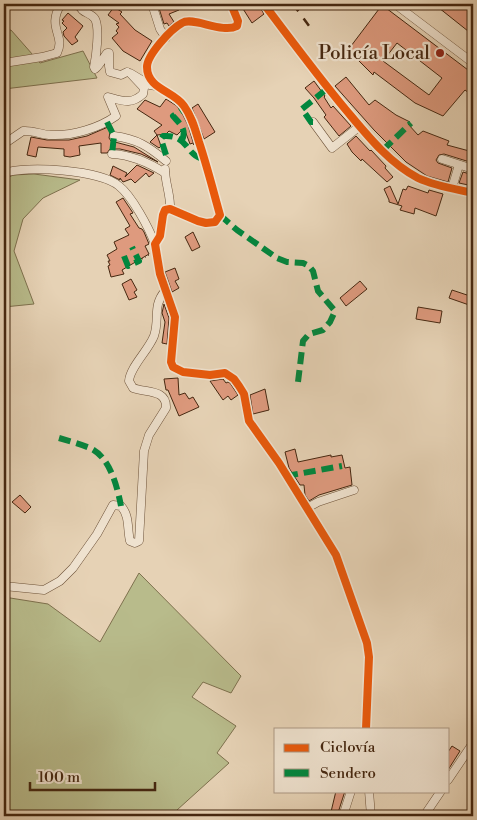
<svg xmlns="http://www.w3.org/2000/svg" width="477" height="820" font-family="'Libre Bodoni',serif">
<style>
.green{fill:#b8bb8b;stroke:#7e714e}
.building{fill:#de9a7e;stroke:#452710;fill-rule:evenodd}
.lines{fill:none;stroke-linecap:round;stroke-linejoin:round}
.minor-casing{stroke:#6d5239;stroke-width:9}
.path{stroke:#452710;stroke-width:1;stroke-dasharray:1 2.5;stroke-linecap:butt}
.minor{stroke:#efe2cf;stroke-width:8}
.rail{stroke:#452710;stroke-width:2.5;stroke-dasharray:9 9;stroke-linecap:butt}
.quiet{stroke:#00873e;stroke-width:6;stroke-dasharray:12 6;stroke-linecap:butt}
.cycleway-casing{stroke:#efe2cf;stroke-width:11}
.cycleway{stroke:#e8590c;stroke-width:8}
.poi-dot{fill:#8f2418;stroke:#efe2cf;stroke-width:2}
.labels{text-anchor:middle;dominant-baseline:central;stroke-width:4.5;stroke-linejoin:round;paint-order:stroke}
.poi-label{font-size:19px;fill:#452710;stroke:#efe2cf;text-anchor:end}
</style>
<rect width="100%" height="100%" fill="#e6d2b5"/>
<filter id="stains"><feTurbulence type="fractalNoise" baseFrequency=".004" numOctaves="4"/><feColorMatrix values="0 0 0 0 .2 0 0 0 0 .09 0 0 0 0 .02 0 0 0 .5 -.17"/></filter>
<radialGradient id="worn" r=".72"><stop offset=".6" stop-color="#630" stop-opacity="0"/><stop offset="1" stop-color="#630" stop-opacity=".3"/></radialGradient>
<g class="green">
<polygon points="11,30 40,63 83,51 97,78 4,89 4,31"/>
<polygon points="34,174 80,180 43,198 23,219 14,251 34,304 4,307 4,180 13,175"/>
<polygon points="139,573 241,676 231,693 203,682 192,697 236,726 217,753 229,763 177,810 180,816 4,816 4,597 48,604 100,642"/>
</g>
<g class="building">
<polygon points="161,4 176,4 179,10 169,14 174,22 169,26 167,23 164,24 158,5"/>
<polygon points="240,4 258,4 264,14 252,23"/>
<polygon points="434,4 461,4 473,13 473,35"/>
<path d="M382,5L472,73L473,96L465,90L443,116L415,103L374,72L373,75L348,50ZM397,43L442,78L429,95L383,61Z"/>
<polygon points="114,7 122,12 120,14 135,30 152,41 140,61 123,51 112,38 118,33 116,31 119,27 116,24 119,23 108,15"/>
<polygon points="68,13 83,26 75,37 78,41 72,45 64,36 63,32 67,28 62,23 64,21 62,20"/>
<polygon points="346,77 369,105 375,100 396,115 410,122 408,124 418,135 423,131 449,141 447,145 473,152 473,163 444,154 439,155 436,160 438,163 452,168 448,182 427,176 406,162 374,130 335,86"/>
<polygon points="314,81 325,96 324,97 331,108 333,106 351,126 339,136 324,117 326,115 314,98 305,88"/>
<polygon points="166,99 177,106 182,113 188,125 194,145 193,143 190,144 184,128 177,135 169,131 166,134 157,135 161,146 159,148 150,142 157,135 154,131 162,125 137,109 145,100 160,107"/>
<polygon points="198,104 215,132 204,139 192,108"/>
<polygon points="108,127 110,132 109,138 111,141 134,147 158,162 141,154 120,149 110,149 107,153 101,153 101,143 79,146 80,155 70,157 64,156 64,149 38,147 36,157 27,155 31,137 47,140 69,140 87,136"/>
<polygon points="356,136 370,151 371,150 386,166 385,168 393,177 387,182 362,159 361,161 352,152 347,144"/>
<polygon points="137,165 154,173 149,177 146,173 135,183 131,179 123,182 120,178 120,180 110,175 113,166 127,173 125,177"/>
<polygon points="463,172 473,175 473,186 459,183"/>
<polygon points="390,186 398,204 403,189 406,190 408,186 428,193 429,190 443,194 436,216 415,208 414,214 400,210 402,206 389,202 389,200 384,189"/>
<polygon points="123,198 133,213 130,214 139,228 142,229 144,232 149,244 145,246 149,254 122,270 124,274 111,277 108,266 110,265 108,261 110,261 107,255 117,249 114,242 129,235 125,229 130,226 116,202"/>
<polygon points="193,232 200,247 192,251 185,237"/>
<polygon points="175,268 179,279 175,281 179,288 172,292 165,272"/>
<polygon points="131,279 137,290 134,292 137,297 129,300 122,284"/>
<polygon points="360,281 367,289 346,306 340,298"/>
<polygon points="452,290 473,297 472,306 449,298"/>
<polygon points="164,304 169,318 167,344 162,343 165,322 162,313"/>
<polygon points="418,307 442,311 440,323 416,319"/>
<polygon points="178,378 179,395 185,393 189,399 193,397 199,407 179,416 168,390 166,390 164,379"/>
<polygon points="223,379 226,383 228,382 230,383 238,395 231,400 228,396 223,400 210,381"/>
<polygon points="265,389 269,410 253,414 250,395"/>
<polygon points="295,449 298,462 331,455 331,457 342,455 345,468 350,467 352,485 319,495 309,501 305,495 304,485 300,485 289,468 285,452"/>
<polygon points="20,495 31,507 25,513 12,502"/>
<polygon points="452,746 460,751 448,770 448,752"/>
<polygon points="336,791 345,791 337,816 330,816"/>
</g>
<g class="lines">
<defs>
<g id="minor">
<path d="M79,4C81,14 91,12 95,19C100,28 96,57 94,67L95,69C100,65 103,58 107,53H109V66L110,72L121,75L127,72"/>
<polyline points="152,4 160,29 166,38"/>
<path d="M231,4L238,21L237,26C222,34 193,16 182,23C171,29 147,55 147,67C147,89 174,91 184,106C192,117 195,129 199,142C207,166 213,190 220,215L215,222L206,223L198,221L170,209L165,210L163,215L160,236L155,244L160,274L175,317L171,362L173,367L183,372L210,375L225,373L234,379L239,386L244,394L249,421L279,463L336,555L367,643L369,657L366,729"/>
<path d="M264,4C291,40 317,75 346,110C367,135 389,163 418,178C435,186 455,189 473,193"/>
<polyline points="395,4 473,63"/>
<path d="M4,63L42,57L57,53C66,35 46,28 61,4"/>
<polyline points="313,122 332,148 360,126"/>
<path d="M114,136C137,139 148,146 166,161"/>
<path d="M4,144L23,131C33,130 42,135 51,135C73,136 99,128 116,116L108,97C123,101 131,105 143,94L144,88L130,73L150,85L156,86"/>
<path d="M112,154C132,155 148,162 165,173"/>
<polyline points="442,159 473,169"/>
<path d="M165,169C165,183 171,196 170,209"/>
<path d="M4,173C26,165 101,170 119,186C132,196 149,228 155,244"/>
<polyline points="452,188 459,165"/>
<polyline points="307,508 318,502 354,490"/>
<path d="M4,586L44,590L60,581L73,568L97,534L113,505L121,506C130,516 127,529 130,541L135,543L139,541L144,451L149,435L166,408C167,389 146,393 133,388L129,381C130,367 148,351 154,336C160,319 152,306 165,291"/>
<polyline points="448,780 473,743"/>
<polyline points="369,791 371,816"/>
<polyline points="343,816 351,791"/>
<polyline points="424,816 441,791"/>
</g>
</defs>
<use href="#minor" class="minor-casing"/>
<polyline class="path" points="139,261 149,255"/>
<use href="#minor" class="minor"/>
<polyline class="rail" points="293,4 312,30"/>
<g class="quiet">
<polyline points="107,122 114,136 112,154"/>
<polyline points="313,122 311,122 302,109 328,88"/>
<path d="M182,140C187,129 180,124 173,116L185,108"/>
<polyline points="383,150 411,123"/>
<path d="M166,155L161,139L163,136C189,134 186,157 204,159"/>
<polyline points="220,215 237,230 277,258 287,262 303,263 309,266 313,271 318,291 335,311 330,322 323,330 309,334 303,341 298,382"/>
<polyline points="124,256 128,266 139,261 132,247"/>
<path d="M59,438C69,441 80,444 90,448C110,457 117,486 121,506"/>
<polyline points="286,476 342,466"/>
</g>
<defs>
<g id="cycleway">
<path d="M231,4L238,21L237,26C222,34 193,16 182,23C171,29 147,55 147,67C147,89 174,91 184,106C192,117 195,129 199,142C207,166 213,190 220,215L215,222L206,223L198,221L170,209L165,210L163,215L160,236L155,244L160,274L175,317L171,362L173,367L183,372L210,375L225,373L234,379L239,386L244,394L249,421L279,463L336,555L367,643L369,657L366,729"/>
<path d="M264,4C291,40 317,75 346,110C367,135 389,163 418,178C435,186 455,189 473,193"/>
</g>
</defs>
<use href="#cycleway" class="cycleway-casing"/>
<use href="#cycleway" class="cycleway"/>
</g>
<circle class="poi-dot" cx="440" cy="53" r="5"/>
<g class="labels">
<g class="poi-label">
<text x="430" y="53">Policía Local</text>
</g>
</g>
<rect width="477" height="820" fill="none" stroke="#e6d2b5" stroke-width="20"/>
<rect x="5" y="5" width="467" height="810" fill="none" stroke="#452710" stroke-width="2.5"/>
<rect x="10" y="10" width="457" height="800" fill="none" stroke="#452710"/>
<rect x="274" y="728" width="175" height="65" fill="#efe2cf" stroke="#ab9783"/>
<rect x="284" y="744" width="25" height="8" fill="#e8590c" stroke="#ab9783"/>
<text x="320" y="752" font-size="15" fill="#452710">Ciclovía</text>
<rect x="284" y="769" width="25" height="8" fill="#00873e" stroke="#ab9783"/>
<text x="320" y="778" font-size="15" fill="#452710">Sendero</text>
<path d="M30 782v8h125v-8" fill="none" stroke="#452710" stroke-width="2.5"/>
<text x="38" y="782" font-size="15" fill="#452710" stroke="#efe2cf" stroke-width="4" paint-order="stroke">100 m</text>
<rect width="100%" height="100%" filter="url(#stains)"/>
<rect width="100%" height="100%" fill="url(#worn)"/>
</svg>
